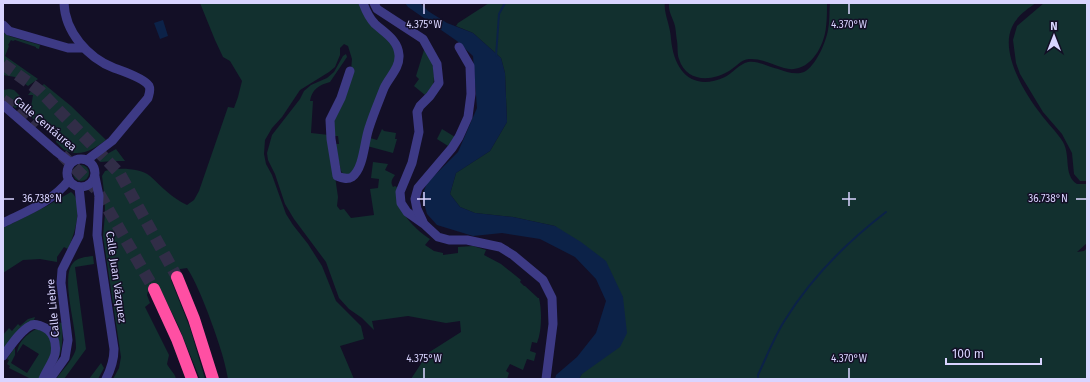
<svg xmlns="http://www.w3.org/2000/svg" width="1090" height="382" font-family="'Fira Sans',sans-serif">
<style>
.green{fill:#12302f}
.water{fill:#0c2248}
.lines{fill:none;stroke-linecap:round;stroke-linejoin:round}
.stream{stroke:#0c2248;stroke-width:2}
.highway-tunnel{stroke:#312d47;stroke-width:12;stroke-dasharray:12 6;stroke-linecap:butt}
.minor{stroke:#3d3a85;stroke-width:9}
.highway{stroke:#ff4fa3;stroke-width:12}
.ticks{fill:none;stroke:#d9d4ff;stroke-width:1.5}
.labels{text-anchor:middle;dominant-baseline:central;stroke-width:3;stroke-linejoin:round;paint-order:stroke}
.street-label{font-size:11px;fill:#d9d4ff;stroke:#130f26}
.ticks-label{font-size:10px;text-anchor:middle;fill:#d9d4ff;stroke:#130f26;stroke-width:3;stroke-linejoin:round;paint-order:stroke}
</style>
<rect width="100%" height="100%" fill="#130f26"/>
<g class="green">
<path d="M200,3H362L389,39L397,58L353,172L345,176L341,171L335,144H339L338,136H334V121L351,71L352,59L348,46L344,44L340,48V55L335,67L329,72L300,90L282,117L272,128L265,140L264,154L266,164L272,175L286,214L293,225L308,244L322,266L336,301L361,326L364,339L340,346L354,379H228C224,356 216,335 208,313C202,298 196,282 187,268L174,270L171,274V280L190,328L205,379H200L178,325L161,291L149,287L147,295L150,303L145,307L169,355L167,364C169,369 175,373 176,379H113L119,368L121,357L103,236L105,214V200L102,176L105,171C117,167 141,168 150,176C162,187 172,198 187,205L194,200L199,191L228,107L234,108L238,97L242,81L230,61L223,57L215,40Z"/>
<path d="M489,3H665C663,11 671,28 671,39C674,71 692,92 725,77C733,73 739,64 748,62C757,60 769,67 778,69C786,72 796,75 804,72C816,66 826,42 828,30C830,21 829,12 830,3H1036C1027,9 1017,16 1012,27C1000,52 1024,93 1040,113C1047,123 1057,132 1063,142C1071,156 1063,175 1077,184H1087V243L1077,252L1084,251L1087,248V379H579L623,297L555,226L513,217L475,213L460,207L450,194L456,173L490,151L507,122L505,73L501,58L473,33L456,26L458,23Z"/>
<path d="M669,3H827C827,11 827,19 826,27C824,48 808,75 784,68C773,65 761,58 749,59C741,59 735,68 729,71C711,82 686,82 679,59C677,54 678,47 677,41C676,36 676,31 675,26C673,18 668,12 669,3Z"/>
<polygon points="1044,3 1087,3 1087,181 1080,181 1074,174 1072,153 1062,134 1043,112 1020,74 1016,63 1013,40 1017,26"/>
<polygon points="3,32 9,36 40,45 39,49 36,48 36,47 15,40 13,41 11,40 8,45 9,46 5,56 38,79 28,86 15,77 3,75"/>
<path d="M424,50L428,51C432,60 436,75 433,85C432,89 428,92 425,95L414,86L419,79L416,76Z"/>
<path d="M346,54L347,57L330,82C319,85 312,89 310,101H313L311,133L329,135L338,197L337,206L340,210L344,209L351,218L374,215L370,189L378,188L379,179L371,178L373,162L388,164L385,170L395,175C392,179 390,182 393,187L395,186L398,188C399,194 399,201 401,207C404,218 420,233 430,239L425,245L434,251L443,253V255L458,253V247L473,246L486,250L484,255L501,264L521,280L520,282L524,286H525L538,298H539C542,311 542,330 537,343L532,342L530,351L536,353L534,361L527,359L523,370L510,364L506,371L509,373L507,379H411L428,353L461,332L460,321L446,323L408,316L372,321L374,330L362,318L349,309L339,298L326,262L294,219L285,204L275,174L268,160L267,153L272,135L300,99L304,91L311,85L327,78L334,72L343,56Z"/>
<path d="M44,84L71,106L106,140C94,149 80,158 65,150C62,149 59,144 56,142V138L31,117L30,113L33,95H28L32,90L35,89L37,90Z"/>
<polygon points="9,89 14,90 21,97 17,107 15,108 3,97 3,90"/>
<polygon points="382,129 384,131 396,133 395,139 397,139 393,153 367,146 367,137 377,140"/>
<polygon points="442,129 455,137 448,146 437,139"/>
<polygon points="116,149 125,161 114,161 100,162 100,158"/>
<circle cx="81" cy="173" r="8"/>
<path d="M71,192C85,202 74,236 68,249L64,247L57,257V262L40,259L23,260L3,273V228L45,207Z"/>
<path d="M93,256L94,264L75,267L86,349L64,379H56C62,371 75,357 76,348C77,328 60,277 73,263C78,257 86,257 93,256Z"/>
<polygon points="35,317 34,320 37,321 3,350 3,335 9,328 12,331 18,324 20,326 28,319"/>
<path d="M52,321L62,323C63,338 63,350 56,364L59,350L44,324L51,325Z"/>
<path d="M36,329C45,330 54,338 53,349C51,358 44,371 41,379H31L9,368L10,366L7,364L9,360L7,359L15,347V355L11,363L27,373L39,354L23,344L17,353C18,342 26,335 36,329Z"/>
<polygon points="101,363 104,368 98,379 89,379"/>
</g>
<g class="water">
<polygon points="405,3 420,3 428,11 447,23 473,33 501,58 505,73 507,122 490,151 456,173 450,194 460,207 475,213 513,217 555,226 581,242 606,261 623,297 627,333 620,347 582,374 579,379 555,379 556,375 577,357 596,333 606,301 596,279 575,257 540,239 502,233 473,236 437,225 427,214 422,196 427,183 458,152 477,108 473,56 457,41 408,7"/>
<polygon points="163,20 168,36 160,39 154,23"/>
</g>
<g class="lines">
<g class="stream">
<polyline points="496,56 499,14 505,3"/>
<path d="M758,379V375C767,356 774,337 785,320C811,278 847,242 886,212"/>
</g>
<g class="highway-tunnel">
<polyline points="3,64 40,91 120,174 177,277"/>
<polyline points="3,100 15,108 35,128"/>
<polyline points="62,155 97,190 154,289"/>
</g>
<g class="minor">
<path d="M64,3C65,32 88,58 114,68C122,71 144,78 149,86C151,90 149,94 148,98L112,141L87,160"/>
<polyline points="374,3 377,9 423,39 437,64 439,83 430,96 420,106 417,112 419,132 412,163 400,192 401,203 407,212 424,224 438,237 449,240 467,240 500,247 513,255 543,280 552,298 553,324 546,379"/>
<polyline points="3,25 9,31 68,48 84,48"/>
<path d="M350,71L341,98L330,120L331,139L337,176C342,178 347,180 352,177C364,168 364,142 369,128C373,115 379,101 384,88C389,77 400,68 399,55C398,40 385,33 375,24C369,18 366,11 363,3"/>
<polyline points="3,105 57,152 71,163"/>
<circle cx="81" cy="173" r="14"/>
<path d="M95,177L99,196L97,235L114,349C114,361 111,369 106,379"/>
<polyline points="423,222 417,209 415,199 418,188 452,148 459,137 468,117 471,94 470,66 459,47"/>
<path d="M3,223C27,211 52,202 69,180"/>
<path d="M3,356C10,347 20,331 30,326C34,323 37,325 41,326C53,330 57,342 55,354C53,362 46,371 43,379"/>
<polyline points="50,379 65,358 68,340 61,283 62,270 79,236 82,216 79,187"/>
</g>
<g class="highway">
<polyline points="177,277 194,319 213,379"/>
<polyline points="154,289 177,339 192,379"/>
</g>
</g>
<path class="ticks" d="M424,4V14M849,4V14M424,192V206M849,192V206M4,199H14M417,199H431M842,199H856M1076,199H1086M424,368V378M849,368V378"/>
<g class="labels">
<g class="street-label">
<text transform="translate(45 124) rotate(40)">Calle Centáurea</text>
<text transform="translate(116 277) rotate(82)">Calle Juan Vázquez</text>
<text transform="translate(53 308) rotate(-95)">Calle Liebre</text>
</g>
</g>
<g class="ticks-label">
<text x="424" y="28">4.375°W</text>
<text x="849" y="28">4.370°W</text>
<text x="42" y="202">36.738°N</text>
<text x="1048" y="202">36.738°N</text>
<text x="424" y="362">4.375°W</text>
<text x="849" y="362">4.370°W</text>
</g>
<rect width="1090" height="382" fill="none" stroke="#d9d4ff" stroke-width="8"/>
<g transform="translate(1054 36)" stroke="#130f26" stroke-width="3" paint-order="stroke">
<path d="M0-3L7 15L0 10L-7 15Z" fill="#d9d4ff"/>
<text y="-6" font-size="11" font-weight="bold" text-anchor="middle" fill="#d9d4ff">N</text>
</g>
<path d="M946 358v6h95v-6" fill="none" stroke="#d9d4ff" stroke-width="2"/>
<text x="952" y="358" font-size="12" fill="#d9d4ff" stroke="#130f26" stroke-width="3" paint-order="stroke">100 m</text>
</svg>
